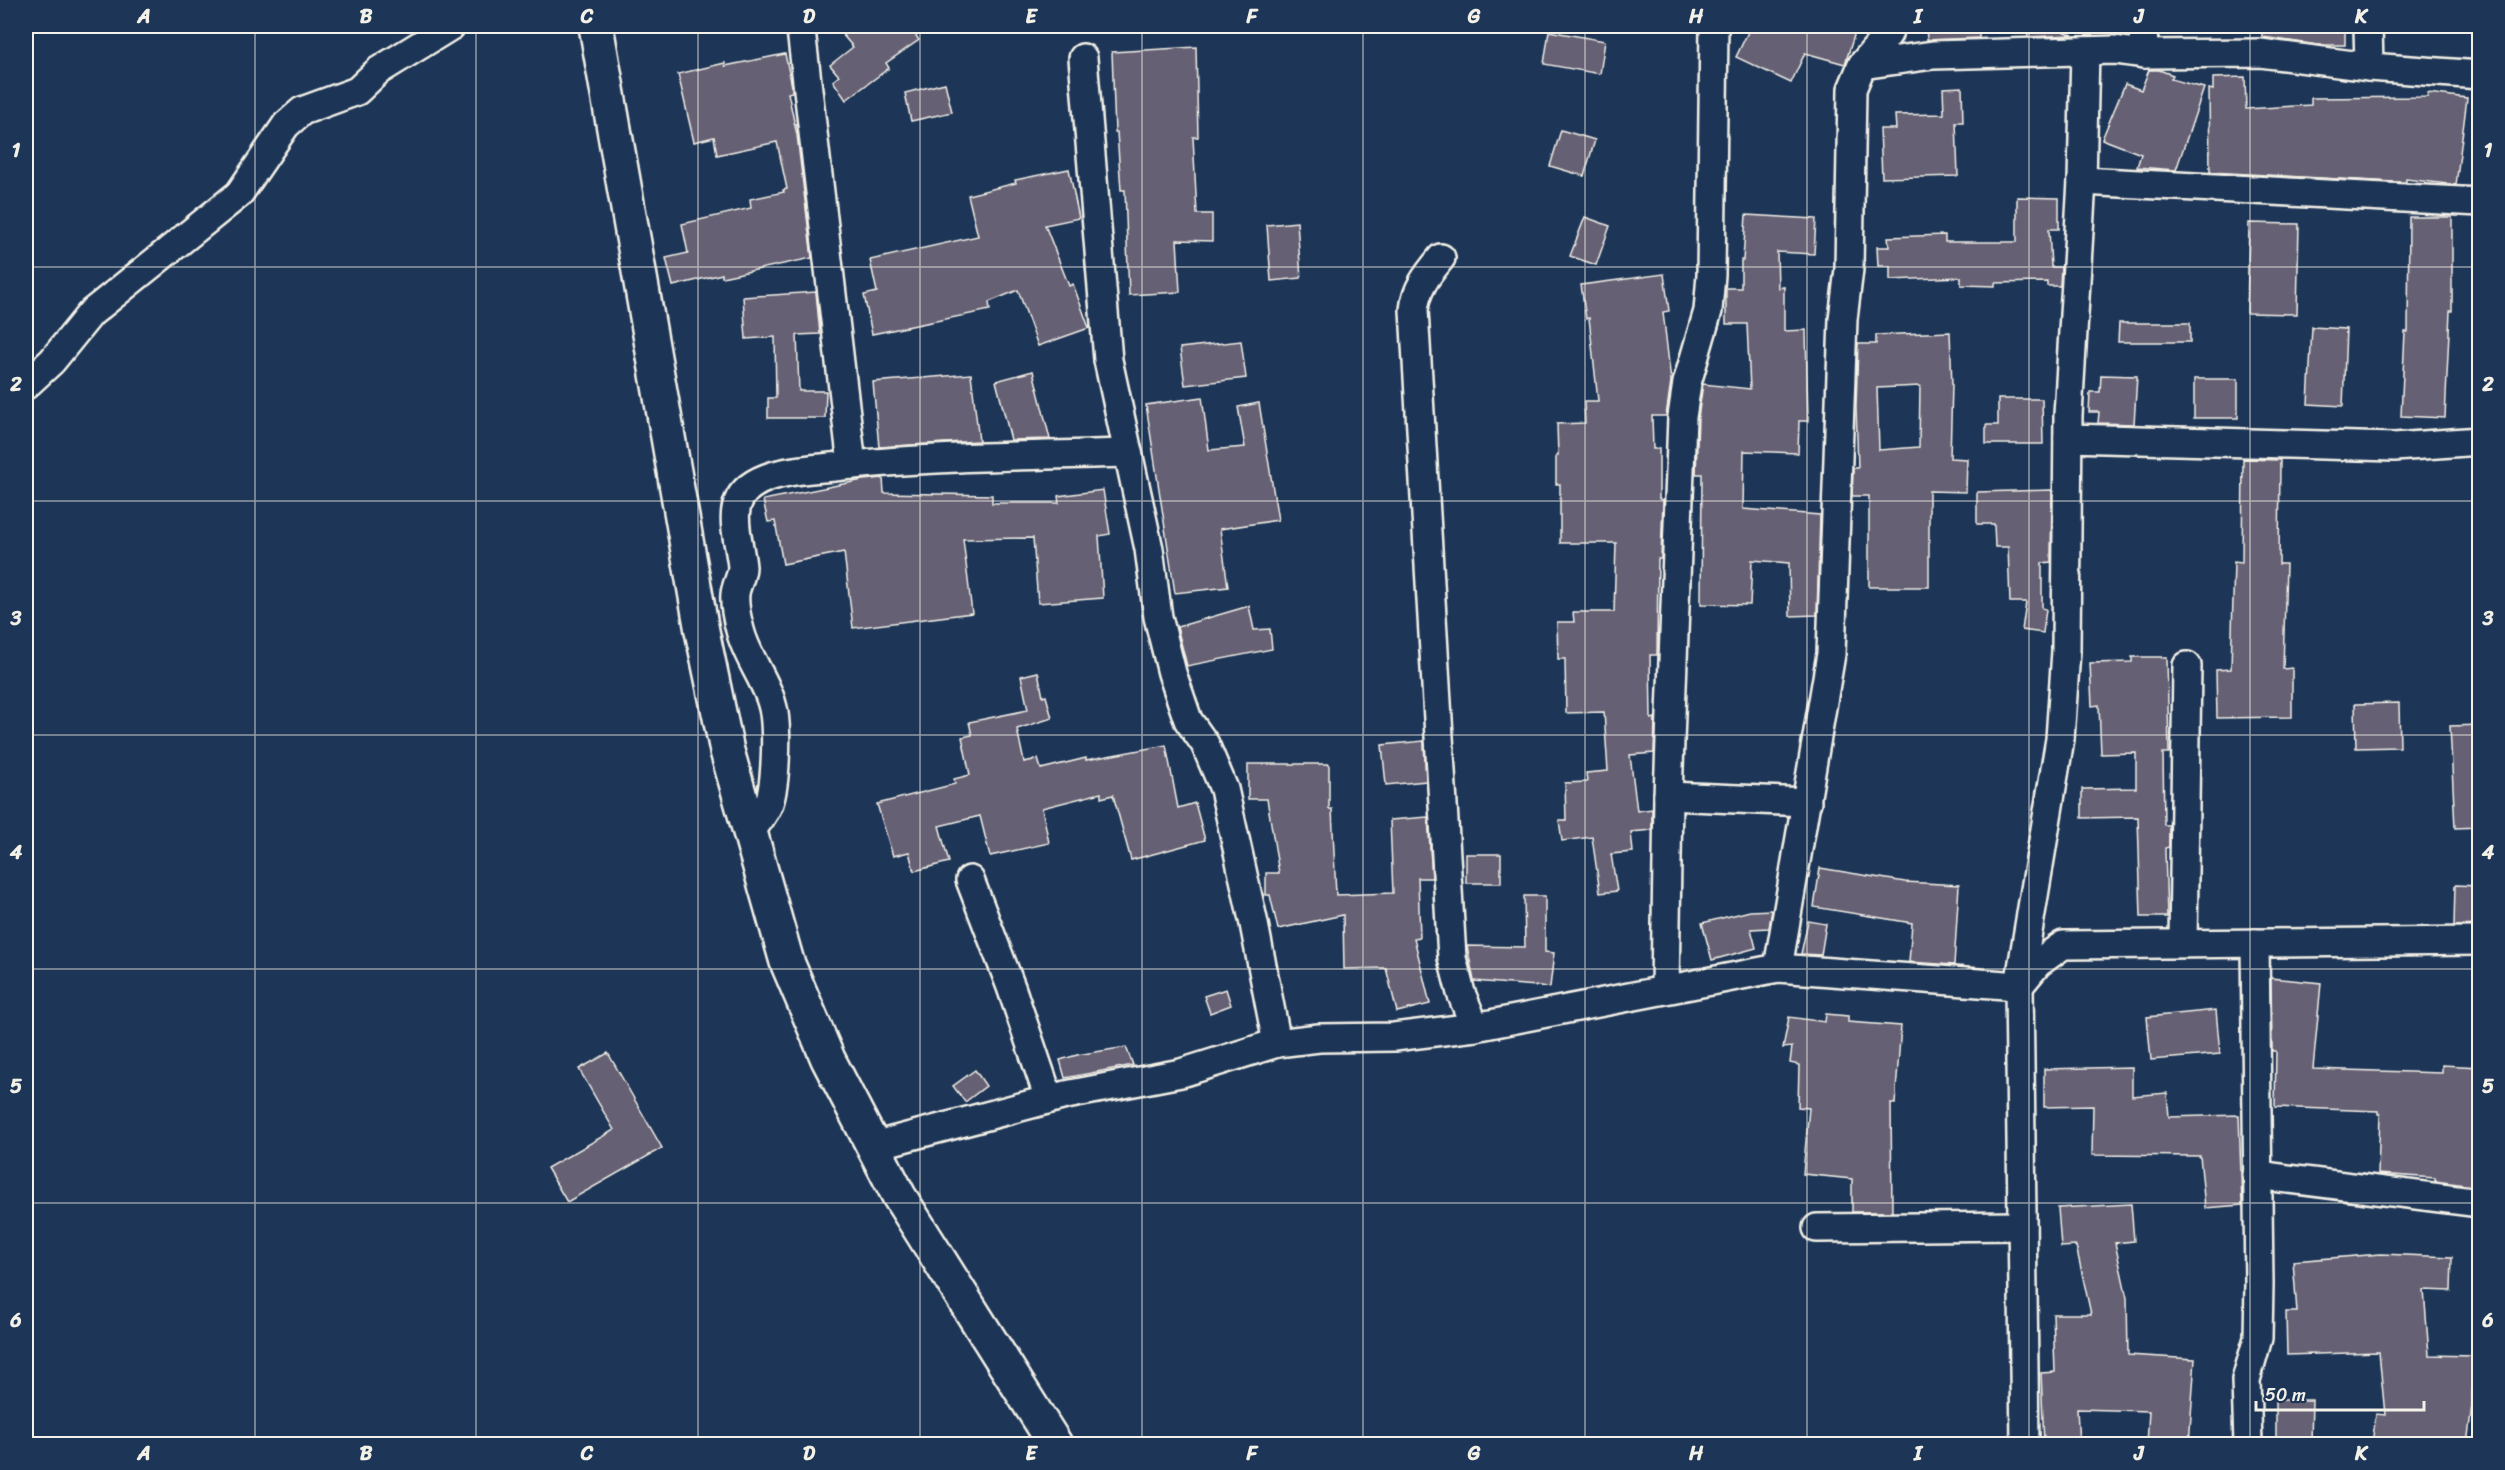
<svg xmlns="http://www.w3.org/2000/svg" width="2505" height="1470" font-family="Sriracha,sans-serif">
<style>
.building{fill:#666175;stroke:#f4f1e8;stroke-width:1.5;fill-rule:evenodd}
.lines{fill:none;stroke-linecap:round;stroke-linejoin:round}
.street-casing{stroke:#f4f1e8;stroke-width:32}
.secondary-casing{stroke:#f4f1e8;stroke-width:38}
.street{stroke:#1d3557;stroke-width:27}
.secondary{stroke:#1d3557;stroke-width:33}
.grid{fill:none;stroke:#f4f1e8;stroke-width:1.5;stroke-opacity:0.55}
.neatline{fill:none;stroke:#f4f1e8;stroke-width:2}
.grid-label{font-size:20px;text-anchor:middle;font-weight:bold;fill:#f4f1e8}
</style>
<rect width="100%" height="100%" fill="#1d3557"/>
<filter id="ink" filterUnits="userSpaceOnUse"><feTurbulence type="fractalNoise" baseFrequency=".0167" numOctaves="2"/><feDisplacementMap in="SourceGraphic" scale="12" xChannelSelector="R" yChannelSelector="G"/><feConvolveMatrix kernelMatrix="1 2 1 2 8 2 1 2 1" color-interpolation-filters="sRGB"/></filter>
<g filter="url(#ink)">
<g class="building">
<polygon points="835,26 909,26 919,40 886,63 889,68 846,100 833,81 839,76 830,65 853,47"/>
<polygon points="1751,26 1857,26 1845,64 1805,53 1791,83 1736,57"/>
<polygon points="1926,26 1979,26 1979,38 1927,40"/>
<polygon points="2027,26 2048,26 2073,35 2028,37"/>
<polygon points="2262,26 2345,26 2345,45 2318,45 2262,37"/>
<polygon points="1549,31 1605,41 1600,74 1544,64"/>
<polygon points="1196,47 1198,137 1193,137 1197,214 1212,214 1212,241 1177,240 1180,292 1129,295 1125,190 1121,190 1117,132 1115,132 1112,52"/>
<polygon points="785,54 792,86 792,92 788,93 797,135 812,258 722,277 722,274 673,286 666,258 688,253 682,224 751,208 750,199 784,192 783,190 787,189 777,142 717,155 714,137 694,142 678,74 725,63 725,66"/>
<polygon points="2149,70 2159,70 2173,75 2171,79 2204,88 2176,170 2137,167 2141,154 2102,139 2125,84 2141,90"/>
<polygon points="2245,77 2246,109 2311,105 2311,98 2428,97 2428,93 2467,98 2456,185 2406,179 2406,182 2394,182 2210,172 2209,89 2213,90 2213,78"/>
<polygon points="945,83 952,112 911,121 905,93"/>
<polygon points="1962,87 1963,122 1956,122 1958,176 1882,178 1880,129 1896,129 1895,115 1944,114 1943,88"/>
<polygon points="1561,130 1595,140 1584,176 1550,166"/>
<polygon points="1069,169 1079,218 1045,225 1069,286 1073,284 1089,328 1038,346 1018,290 989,302 990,310 872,334 864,295 877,292 870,260 978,236 968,195 1016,183 1015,180"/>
<polygon points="2017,197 2059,198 2059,229 2049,229 2051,267 2061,267 2060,286 2047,286 2047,282 1995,283 1995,286 1961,285 1961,277 1890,280 1890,266 1878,266 1877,247 1889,247 1888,237 1945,235 1945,242 2017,242"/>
<polygon points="1746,215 1816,219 1814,254 1777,252 1778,288 1784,287 1784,331 1806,330 1808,421 1799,421 1798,453 1744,451 1743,509 1820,515 1817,615 1790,616 1789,563 1752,560 1750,605 1701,604 1702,474 1696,474 1698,418 1703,384 1750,389 1747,324 1726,324 1726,288 1741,288 1741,260 1743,260"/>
<polygon points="1585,217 1610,226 1596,265 1570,256"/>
<polygon points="2409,217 2452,217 2452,311 2450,311 2445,418 2401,416 2405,332 2408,332"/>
<polygon points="1297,222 1301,278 1271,281 1267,225"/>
<polygon points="2249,223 2299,224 2297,314 2247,313"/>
<polygon points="1664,274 1669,311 1663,312 1671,381 1666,416 1652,416 1653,449 1659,449 1659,499 1663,500 1661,559 1658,559 1657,655 1650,655 1651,719 1655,718 1654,753 1630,755 1637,811 1652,809 1652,830 1631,832 1633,852 1611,854 1617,891 1600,893 1592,837 1562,841 1559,820 1566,820 1565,783 1587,782 1586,773 1608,771 1604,712 1566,713 1565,659 1558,659 1557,622 1574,622 1573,612 1614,612 1616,543 1560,543 1560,484 1556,484 1556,456 1558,456 1557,424 1585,423 1584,401 1598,401 1589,318 1586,319 1581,285"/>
<polygon points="816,292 820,334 797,335 799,391 826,391 825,418 768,418 768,398 776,398 775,337 746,339 743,297"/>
<polygon points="2119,323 2190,323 2190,342 2118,342"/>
<polygon points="2312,327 2346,329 2343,406 2308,404"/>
<path d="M1950,332L1952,385L1950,458L1967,459L1966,492L1929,491V587H1869V496H1852L1853,468H1858L1856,407L1858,344H1876V335ZM1920,386L1919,447L1879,450L1877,388Z"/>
<polygon points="1241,341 1246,378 1185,385 1180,348"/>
<polygon points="1033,371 1050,439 1011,440 996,381"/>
<polygon points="971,374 979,441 879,447 873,382"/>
<polygon points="2101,375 2137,376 2134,424 2098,423 2099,412 2089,412 2090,392 2100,392"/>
<rect x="2194" y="379" width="44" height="39"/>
<polygon points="1202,397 1209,450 1245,447 1238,407 1259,403 1278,520 1220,529 1228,587 1175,593 1146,405"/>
<polygon points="1998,399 2042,399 2043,444 1986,444 1986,425 1998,425"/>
<polygon points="2243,459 2280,460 2279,564 2286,564 2283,669 2292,668 2292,717 2217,718 2216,670 2231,669 2234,562 2242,563"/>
<polygon points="883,478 884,493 992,495 992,503 1059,503 1058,496 1103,490 1110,534 1099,536 1103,598 1038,603 1033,538 963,539 972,613 853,628 844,552 783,564 775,521 768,522 763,500 863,480"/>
<polygon points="2052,490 2051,562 2042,563 2042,608 2046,609 2043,633 2022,630 2026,602 2010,602 2008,547 1995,547 1994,524 1977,524 1977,492"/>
<polygon points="1249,606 1254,630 1270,629 1272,649 1187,666 1177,627"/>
<polygon points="2132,657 2167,657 2169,753 2163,753 2164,825 2169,825 2169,847 2165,848 2167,917 2141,917 2138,817 2082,818 2082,789 2136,788 2136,753 2101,754 2099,705 2092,706 2090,663 2132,662"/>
<polygon points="1038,672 1043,697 1046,696 1052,718 1017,729 1024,762 1038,759 1041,769 1086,758 1086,760 1166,745 1178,808 1195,803 1205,840 1131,860 1113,795 1101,798 1101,793 1042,808 1049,843 990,856 980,816 939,826 949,862 914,871 909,852 893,856 877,804 955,784 954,779 970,775 962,737 972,735 969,722 1028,710 1021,676"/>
<polygon points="2399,703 2400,747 2356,748 2355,704"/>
<polygon points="2480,725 2480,827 2455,828 2450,726"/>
<polygon points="1424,741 1426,781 1386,785 1382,745"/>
<polygon points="1248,764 1329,764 1329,809 1332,809 1336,895 1393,893 1390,820 1428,817 1432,878 1418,878 1420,937 1414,938 1430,1004 1397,1012 1386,968 1344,969 1343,915 1278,929 1270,895 1266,895 1266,873 1279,873 1267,799 1248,799"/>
<rect x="1466" y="854" width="35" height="29"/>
<polygon points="1820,868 1905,882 1959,885 1954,965 1909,962 1912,923 1814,907"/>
<polygon points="2455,885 2480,886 2480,925 2454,926"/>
<polygon points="1524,896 1545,896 1545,952 1554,953 1550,987 1474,981 1467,946 1525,947"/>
<polygon points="1772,910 1769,928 1751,929 1756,948 1712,960 1702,923 1750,911"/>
<polygon points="1808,921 1826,924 1821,955 1801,954"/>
<polygon points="2271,978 2321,983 2313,1069 2442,1073 2442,1065 2480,1067 2480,1136 2472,1136 2473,1186 2435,1181 2435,1178 2378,1174 2380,1114 2378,1114 2378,1111 2275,1107 2276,1051 2272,1051"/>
<polygon points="1226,989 1231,1005 1210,1013 1204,996"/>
<polygon points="2216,1010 2220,1054 2151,1060 2147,1017"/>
<polygon points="1826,1014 1848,1016 1848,1022 1901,1026 1895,1104 1891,1103 1892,1212 1852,1212 1852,1179 1803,1174 1809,1108 1798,1107 1799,1065 1790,1063 1792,1047 1783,1048 1789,1017 1825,1022"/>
<polygon points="1126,1047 1133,1065 1065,1078 1060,1060 1077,1055"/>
<polygon points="608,1053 662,1148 567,1202 547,1168 614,1130 579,1069"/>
<polygon points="2132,1067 2132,1096 2167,1093 2169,1117 2239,1115 2242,1205 2205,1208 2200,1156 2092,1155 2093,1106 2044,1107 2044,1069"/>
<polygon points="975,1070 986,1086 965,1102 953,1086"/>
<polygon points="2131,1204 2134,1241 2115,1243 2127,1298 2128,1355 2195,1359 2189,1444 2147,1444 2149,1411 2077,1409 2079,1444 2044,1444 2041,1373 2055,1372 2053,1314 2091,1314 2076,1246 2061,1247 2058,1208"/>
<polygon points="2381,1254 2452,1257 2451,1291 2424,1290 2429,1355 2473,1356 2472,1405 2467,1444 2372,1444 2376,1414 2385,1415 2379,1352 2287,1355 2286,1312 2297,1312 2293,1261"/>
<polygon points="2276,1400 2312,1400 2311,1444 2276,1444"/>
</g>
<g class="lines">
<defs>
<g id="street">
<polyline points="2143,26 2144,54"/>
<polyline points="2368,26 2369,67"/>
<polyline points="801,30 852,465"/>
<polyline points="1083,58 1108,360 1149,549 1158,617 1172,673 1188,720 1205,744 1224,789 1254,924 1277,1043"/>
<polyline points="1862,65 1933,55 2115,50 2144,54 2260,53 2369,67 2480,75"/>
<polyline points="2082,181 2480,202"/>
<path d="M1441,258C1428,274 1416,288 1414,310L1452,958L1461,993L1475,1027"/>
<polyline points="26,385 52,361 91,313 239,194 286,125 302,111 357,91 378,71 451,26"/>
<polyline points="2068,438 2394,447 2480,441"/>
<polyline points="1668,796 1807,802"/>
<path d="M749,834C755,825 765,814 769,803C776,783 777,734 774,713C769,683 747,659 740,630C737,619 734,604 735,594C736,585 742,576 742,567C739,533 719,496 766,478C790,469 818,469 842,466C937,456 1033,456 1128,453"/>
<polyline points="970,880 1011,987 1049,1099"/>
<polyline points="2183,943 2187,666"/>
<polyline points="1778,968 2019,986 2038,963 2063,945 2480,941"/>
<polyline points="1665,989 1668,796 1682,417 1687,383 1708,311 1711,275 1714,26"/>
<polyline points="873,1146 1066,1095 1181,1073 1277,1043 1319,1038 1394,1037 1475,1027 1778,968 1831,654 1843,319 1849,269 1852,89 1862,65 1888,34 1890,26"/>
<polyline points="2257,1175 2480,1203"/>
<polyline points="1817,1228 2022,1226"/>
<polyline points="2025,1444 2019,986 2060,739 2066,651 2068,415 2082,181 2085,51"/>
<polyline points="2248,1444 2246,1380 2258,1338 2259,1284 2255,943"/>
</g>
<polyline id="secondary" points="596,26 702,631 727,751 787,962 828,1059 899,1196 1055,1444"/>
</defs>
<use href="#street" class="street-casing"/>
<use href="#secondary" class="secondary-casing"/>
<use href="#street" class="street"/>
<use href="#secondary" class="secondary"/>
</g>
</g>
<path class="grid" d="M255,26V1444M476,26V1444M698,26V1444M920,26V1444M1142,26V1444M1363,26V1444M1585,26V1444M1807,26V1444M2029,26V1444M2250,26V1444M26,267H2480M26,501H2480M26,735H2480M26,969H2480M26,1203H2480"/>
<rect width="2505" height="1470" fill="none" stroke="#1d3557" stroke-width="66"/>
<path d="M2256 1401v9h168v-9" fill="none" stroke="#f4f1e8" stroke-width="3"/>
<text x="2265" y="1401" font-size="18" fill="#f4f1e8" stroke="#1d3557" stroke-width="4.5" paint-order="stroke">50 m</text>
<rect x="33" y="33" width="2439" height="1404" class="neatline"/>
<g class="grid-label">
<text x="144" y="23">A</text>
<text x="366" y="23">B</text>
<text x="587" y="23">C</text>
<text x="809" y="23">D</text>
<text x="1031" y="23">E</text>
<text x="1252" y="23">F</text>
<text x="1474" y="23">G</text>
<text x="1696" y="23">H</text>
<text x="1918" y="23">I</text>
<text x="2139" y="23">J</text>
<text x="2361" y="23">K</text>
<text x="16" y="157">1</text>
<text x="2488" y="157">1</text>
<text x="16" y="391">2</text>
<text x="2488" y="391">2</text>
<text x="16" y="625">3</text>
<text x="2488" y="625">3</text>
<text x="16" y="859">4</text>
<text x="2488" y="859">4</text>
<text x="16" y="1093">5</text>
<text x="2488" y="1093">5</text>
<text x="16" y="1327">6</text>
<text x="2488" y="1327">6</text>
<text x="144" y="1460">A</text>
<text x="366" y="1460">B</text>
<text x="587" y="1460">C</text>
<text x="809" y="1460">D</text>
<text x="1031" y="1460">E</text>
<text x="1252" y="1460">F</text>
<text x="1474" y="1460">G</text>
<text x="1696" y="1460">H</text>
<text x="1918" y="1460">I</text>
<text x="2139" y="1460">J</text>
<text x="2361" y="1460">K</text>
</g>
</svg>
